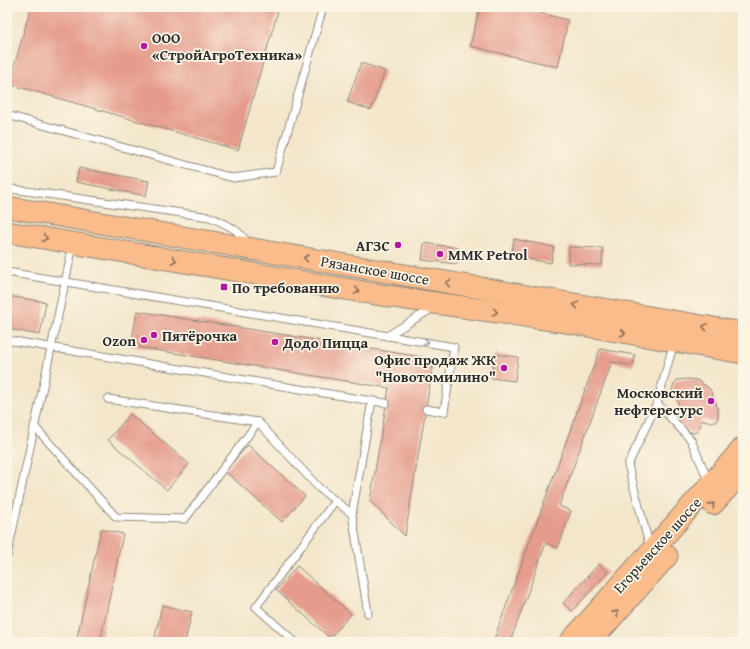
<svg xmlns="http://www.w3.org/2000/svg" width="750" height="649" font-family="'Gentium Book Plus',serif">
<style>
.building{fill:#e59c8d}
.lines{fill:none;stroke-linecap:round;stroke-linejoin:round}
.service-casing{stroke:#8f887b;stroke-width:9}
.primary-casing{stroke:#8f887b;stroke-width:23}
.service{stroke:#fff;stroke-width:7}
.primary{stroke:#fabc8b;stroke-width:21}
.oneway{stroke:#886c56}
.oneway2{stroke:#a0a0a0}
.poi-dot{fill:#b5179e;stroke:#fcf5e5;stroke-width:1.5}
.labels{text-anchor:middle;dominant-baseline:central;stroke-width:3.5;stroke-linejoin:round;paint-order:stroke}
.poi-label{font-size:15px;font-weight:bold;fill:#2b2b2b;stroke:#fcf5e5;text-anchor:start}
.street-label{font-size:15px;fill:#2b2b2b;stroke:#fcf5e5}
</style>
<rect width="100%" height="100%" fill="#fcf5e5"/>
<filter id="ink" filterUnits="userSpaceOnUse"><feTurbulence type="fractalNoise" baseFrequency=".025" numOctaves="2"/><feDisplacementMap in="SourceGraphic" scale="8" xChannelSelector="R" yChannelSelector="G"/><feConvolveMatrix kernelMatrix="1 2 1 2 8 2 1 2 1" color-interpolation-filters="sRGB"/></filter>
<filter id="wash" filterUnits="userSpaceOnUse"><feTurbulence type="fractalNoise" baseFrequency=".012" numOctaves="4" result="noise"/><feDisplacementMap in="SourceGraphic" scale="16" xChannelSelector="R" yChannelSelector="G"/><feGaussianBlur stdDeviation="0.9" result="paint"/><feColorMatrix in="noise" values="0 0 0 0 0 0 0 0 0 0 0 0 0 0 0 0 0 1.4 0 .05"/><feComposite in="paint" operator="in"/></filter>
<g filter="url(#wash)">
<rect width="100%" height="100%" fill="#f3e6cb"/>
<g id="blocks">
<g class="building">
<polygon points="31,7 279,7 238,150 9,84"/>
<polygon points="480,7 514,7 568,20 558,67 470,46"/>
<polygon points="361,63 385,71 371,110 347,102"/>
<polygon points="79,168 149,181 146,196 76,182"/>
<polygon points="514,239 554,247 551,263 511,256"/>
<polygon points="424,243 459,248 457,264 422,260"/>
<polygon points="569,247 603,248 602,265 568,264"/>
<polygon points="7,296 46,302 40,335 7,329"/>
<polygon points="137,311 434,359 405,536 370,501 389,388 131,346"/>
<polygon points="600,349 635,355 633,366 612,362 559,506 571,511 558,548 546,543 510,642 493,642"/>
<polygon points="494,354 518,357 515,381 491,378"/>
<polygon points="688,379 697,380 710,389 718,409 718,418 716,422 711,422 704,420 700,421 698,431 694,433 687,431 677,423 676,418 679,410 678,402 672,393 673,386 677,380"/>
<polygon points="130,414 189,464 167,490 108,440"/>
<polygon points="248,445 305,496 282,522 225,471"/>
<polygon points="101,529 123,534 100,642 76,642"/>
<polygon points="599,564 608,572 572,611 563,603"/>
<polygon points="297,566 351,614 330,638 276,590"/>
<polygon points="162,605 192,612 185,642 154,642"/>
</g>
</g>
</g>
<g filter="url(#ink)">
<use href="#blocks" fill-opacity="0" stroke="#8f887b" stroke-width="1"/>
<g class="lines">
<defs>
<g id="service">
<polyline points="7,115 233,178 276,172 323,7"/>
<path d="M12,189L210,217C226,224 238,229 249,244"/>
<polyline points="7,272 454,347 444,412 426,409"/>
<polyline points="387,336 433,308"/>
<polyline points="7,340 372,401 352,514"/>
<polyline points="108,399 258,422"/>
<polyline points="372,401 386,403"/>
<polyline points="657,403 691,440 709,482"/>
<polyline points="34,426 116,517 185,519 258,422 319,488 352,514 368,613"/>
<polyline points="650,548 628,465 657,403 674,342"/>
<polyline points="7,556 73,245"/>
<polyline points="295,642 256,607 335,501"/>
</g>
<g id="primary">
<polyline points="7,207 743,333"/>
<polyline points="7,232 387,296 559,321 743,353"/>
<polyline points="713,504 743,471"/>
<polyline points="570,642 743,448"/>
<polyline points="590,642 667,556"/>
</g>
</defs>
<use href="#service" class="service-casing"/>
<use href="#primary" class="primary-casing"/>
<use href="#service" class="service"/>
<use href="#primary" class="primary"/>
</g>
<defs><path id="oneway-chevron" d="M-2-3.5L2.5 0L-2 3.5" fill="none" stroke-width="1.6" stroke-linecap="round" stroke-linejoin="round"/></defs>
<g class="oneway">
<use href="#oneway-chevron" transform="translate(45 238) rotate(10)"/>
<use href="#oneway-chevron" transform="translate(306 258) rotate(-170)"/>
<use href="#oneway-chevron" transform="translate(174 260) rotate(10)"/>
<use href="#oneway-chevron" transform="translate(448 283) rotate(-170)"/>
<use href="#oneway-chevron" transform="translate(357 291) rotate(10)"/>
<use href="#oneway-chevron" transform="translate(576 305) rotate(-170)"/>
<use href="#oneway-chevron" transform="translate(495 312) rotate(8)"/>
<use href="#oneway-chevron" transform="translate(705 327) rotate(-170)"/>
<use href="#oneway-chevron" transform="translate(623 333) rotate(10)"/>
<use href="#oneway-chevron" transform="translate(712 505) rotate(-48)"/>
<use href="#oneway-chevron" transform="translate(616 613) rotate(-48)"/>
</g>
<use class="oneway2" href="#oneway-chevron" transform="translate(426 342) rotate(10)"/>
</g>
<g class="poi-dot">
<circle cx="144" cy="46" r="4"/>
<circle cx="398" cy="245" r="4"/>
<circle cx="440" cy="254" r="4"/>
<rect x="220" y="283" width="8" height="8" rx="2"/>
<circle cx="154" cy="335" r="4"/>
<circle cx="144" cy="340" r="4"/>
<circle cx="275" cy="342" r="4"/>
<circle cx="504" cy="368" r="4"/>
<circle cx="711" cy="401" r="4"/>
</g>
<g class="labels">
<g class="poi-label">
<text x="152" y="37">ООО<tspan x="152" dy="17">«СтройАгроТехника»</tspan></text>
<text x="390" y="245" text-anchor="end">АГЗС</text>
<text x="448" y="254">MMK Petrol</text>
<text x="232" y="287">По требованию</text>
<text x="162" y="335">Пятёрочка</text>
<text x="136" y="340" text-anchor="end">Ozon</text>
<text x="283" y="342">Додо Пицца</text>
<text x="496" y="359" text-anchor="end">Офис продаж ЖК<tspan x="496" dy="17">"Новотомилино"</tspan></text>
<text x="703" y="392" text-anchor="end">Московский<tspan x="703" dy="17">нефтересурс</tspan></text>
</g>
<g class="street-label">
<text transform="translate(375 270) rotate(10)">Рязанское шоссе</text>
<text transform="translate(657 545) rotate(-48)">Егорьевское шоссе</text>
</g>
</g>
<rect width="750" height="649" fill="none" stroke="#fcf5e5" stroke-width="24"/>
</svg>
